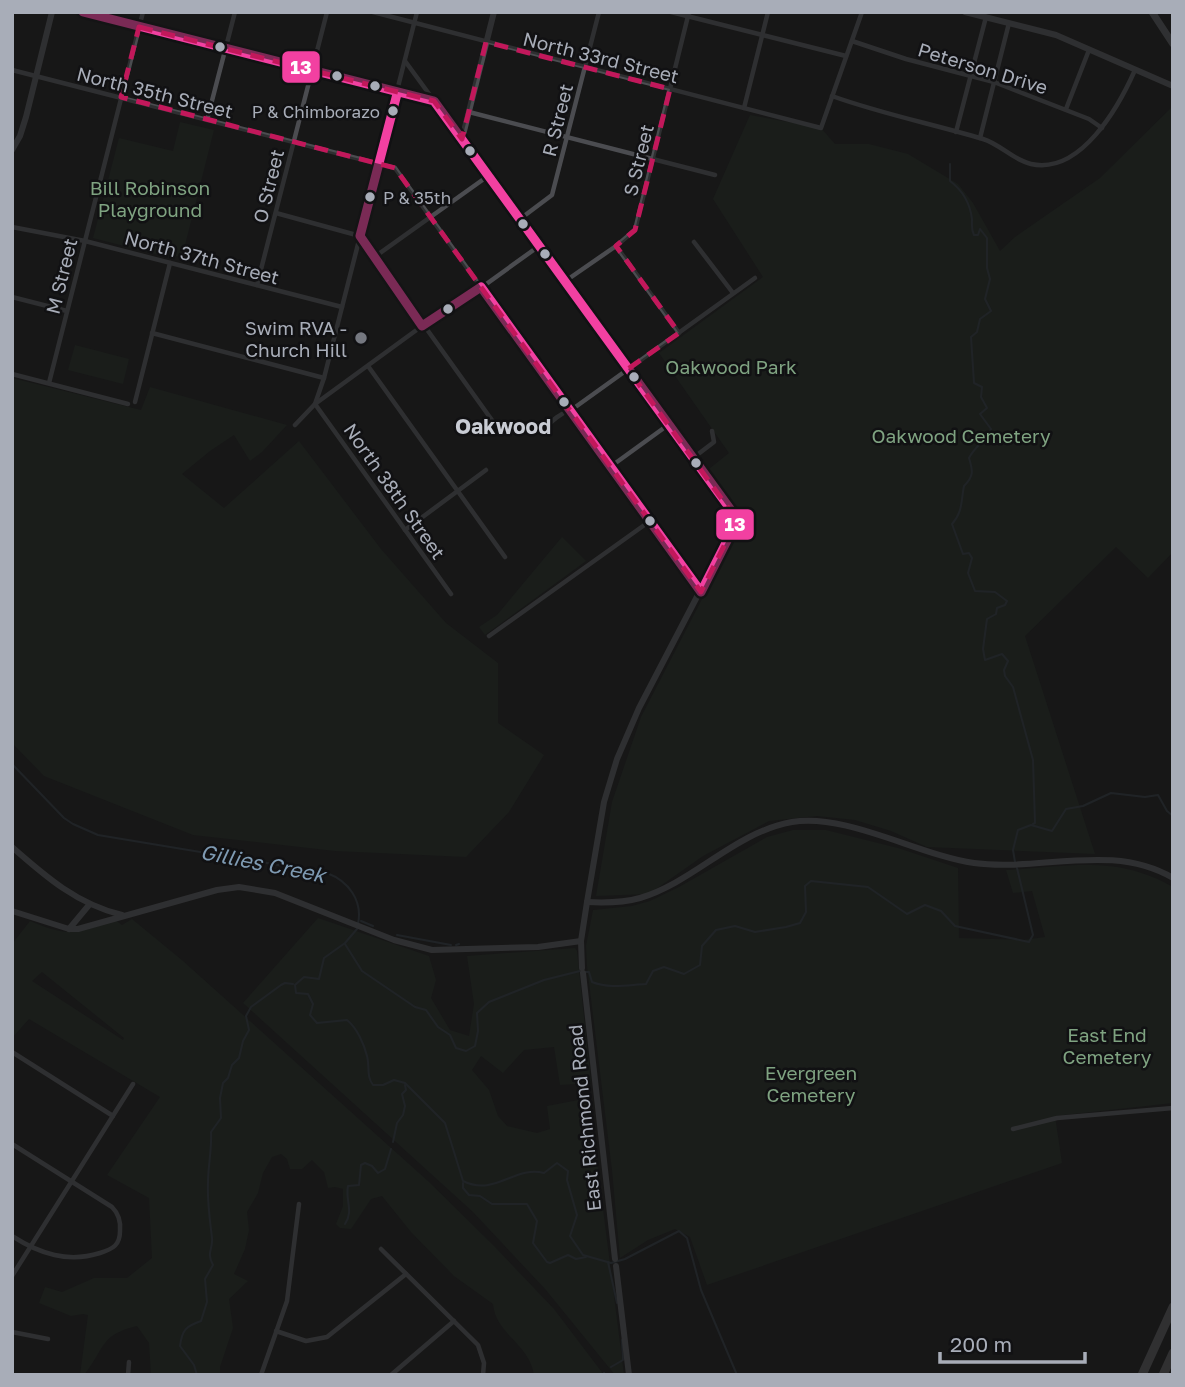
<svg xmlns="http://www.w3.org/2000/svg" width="1185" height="1387" font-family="'Golos Text',sans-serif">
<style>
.green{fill:#1d241e;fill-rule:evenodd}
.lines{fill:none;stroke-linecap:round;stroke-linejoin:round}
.stream{stroke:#2a3239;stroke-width:2}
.minor{stroke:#4b4c50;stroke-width:4.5}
.tertiary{stroke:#4b4c50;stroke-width:6}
.primary{stroke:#4d4f52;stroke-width:7}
.motorway{stroke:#4e4e51;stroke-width:9}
.bus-1-casing{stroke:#111113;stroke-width:14}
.bus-1{stroke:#f240a1;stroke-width:9}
.marked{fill:none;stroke:#c2185b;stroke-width:5;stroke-dasharray:14 9;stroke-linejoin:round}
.bus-dot{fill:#a8adb8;stroke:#111113;stroke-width:2.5}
.poi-dot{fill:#757880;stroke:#111113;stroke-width:2.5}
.labels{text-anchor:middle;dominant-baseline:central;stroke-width:5;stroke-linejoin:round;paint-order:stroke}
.bus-label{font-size:17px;fill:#a8adb8;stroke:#111113;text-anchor:end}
.street-label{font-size:19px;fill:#a8adb8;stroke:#111113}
.park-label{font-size:19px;fill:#7fa381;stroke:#111113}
.poi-label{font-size:19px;fill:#a8adb8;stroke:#111113;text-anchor:end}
.neighbourhood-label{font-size:21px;font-weight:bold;fill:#c9ccd4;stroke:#111113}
.water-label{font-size:21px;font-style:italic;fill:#7f9bb3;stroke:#111113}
.line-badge{stroke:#111113;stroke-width:2.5}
.badge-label{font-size:19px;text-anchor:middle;font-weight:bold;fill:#fff}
</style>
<rect width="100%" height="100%" fill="#171717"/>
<g class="green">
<polygon points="1173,106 1173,552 1148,578 1116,547 1025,636 1095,854 927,847 891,831 855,820 817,816 769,821 703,856 649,894 596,896 612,802 641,717 744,518 709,469 729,453 659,353 763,277 713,199 750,115 821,128 835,144 869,144 908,154 958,184 973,203 1000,251 1015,237 1100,178"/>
<polygon points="180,122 214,130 182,257 176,256 175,259 93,238 119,138 173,151"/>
<polygon points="75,345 129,359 123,384 68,370"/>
<polygon points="12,378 141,410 150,387 287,425 262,452 250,461 234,435 210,451 182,474 224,508 299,441 381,549 446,623 498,663 498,723 544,755 509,812 466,857 335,851 193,835 44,776 12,743"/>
<polygon points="562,537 586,561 485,635 479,627 497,615"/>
<path d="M793,830H826L898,848L958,868L959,938L1023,940L1045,937L1032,891L1013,893L1006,870C1067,867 1116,854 1173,887V1103L1055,1116L1062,1163L707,1285L690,1237L675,1229L648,1240L620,1258L612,1170L587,966L586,946L593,910L632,906L650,901L679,887L767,837Z"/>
<polygon points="318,918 429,956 436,980 431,998 450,1030 469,1036 474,1004 467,956 575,948 577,951 591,1083 560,1085 554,1047 524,1050 503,1073 481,1056 472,1070 489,1090 498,1116 507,1126 537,1133 550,1129 547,1106 589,1098 624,1375 615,1375 546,1290 473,1212 243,1003"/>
<path d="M132,919L183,961L429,1182L494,1246L554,1309L604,1375H534C529,1343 496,1335 493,1304L454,1276L411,1232L382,1196L371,1199L351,1229L340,1228L336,1224L343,1206V1189L335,1187L328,1188L324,1172L312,1160L302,1169H290L287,1159L281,1154L272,1157L263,1173L258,1193L247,1212L249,1230L245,1249L234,1274L248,1281L229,1299L233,1328L220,1367V1375H151L149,1343L137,1326C99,1335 105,1349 84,1375H80L88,1315L83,1314L71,1316L39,1303L45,1287L62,1292L94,1278H127L152,1258L149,1198L107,1175L160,1097L29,1019L12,1038V944L30,921C67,937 77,934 115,920L122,925ZM42,972L124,1038L123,1040L32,981Z"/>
</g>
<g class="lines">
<g class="stream">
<path d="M950,164V181C962,190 970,203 972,219C972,226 971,229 974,235H978L980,229L987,238V268L990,279L985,299L991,311L980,319L977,332L971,337L974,383L982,387L981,397L987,408L980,414L991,429C986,441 975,446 969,458C973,471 974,476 964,486C961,500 963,512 952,524L963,554L969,553L972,558L968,573L975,591L995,592L1007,601L1005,605L997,608L996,614L987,619L983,649L985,660L1002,654L1008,661L1004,670L1005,676L1013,687L1033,760L1035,823L1033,824"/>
<path d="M12,764L64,818L73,824L98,835L327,873C348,881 363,900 358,924"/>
<polyline points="1015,862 1013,850 1018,830 1031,825 1052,831 1066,809 1083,806 1111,793 1145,797 1158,795 1167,811 1173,816"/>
<polyline points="361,921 373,926"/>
<path d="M357,929L345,943L324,958L319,979L304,977L295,985L296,993L308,994L313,1004L310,1015L317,1023L347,1020C357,1028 364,1044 367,1056C370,1067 366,1076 373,1085H383L394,1080L405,1083L445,1123L463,1181C495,1197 515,1165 544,1173L557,1163L568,1171L567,1180L577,1215L570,1236L583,1255L611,1263L625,1259L679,1231L687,1238L701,1290L737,1375"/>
<polyline points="397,935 451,945"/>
<polyline points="345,944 362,971 415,1007 426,1010 438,1027 450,1035 456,1048 466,1051 475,1046 478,1031 477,1013 489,1002 544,980 580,971"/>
<polyline points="456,945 459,944"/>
<path d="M586,972H589L592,982C610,989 627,985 646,984L653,971L664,967L684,974L700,965L702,946L716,930L735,926L755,932L786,927L800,923L806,912L805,886L811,881L868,887L907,914L925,905L941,911L955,926L1029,942L1033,935L1017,868"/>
<polyline points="393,1142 397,1123 403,1115 405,1106 402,1094 406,1090 405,1085"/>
<polyline points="463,1183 463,1188 469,1195 480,1196 492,1204 527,1204 537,1221 533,1243 547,1262 550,1263 568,1255 576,1259 586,1257"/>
<path d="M345,1224C354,1211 345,1200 348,1186L359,1185L361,1165L365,1163L372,1166L378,1173L385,1169L391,1149"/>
<polyline points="608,1262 617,1303"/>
<polyline points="611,1367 623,1360 622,1340"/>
<path d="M197,1375L194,1365L180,1346C182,1330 186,1326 201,1321L207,1302L205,1279L213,1265C206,1252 213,1250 212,1238C210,1221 207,1201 208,1183C208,1165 212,1150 211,1132L221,1118L220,1098L223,1083L228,1078L232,1065L239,1058L243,1041L249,1030L246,1016L251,1007L281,985L285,983L293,984"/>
<polyline points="603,1375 604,1373"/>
</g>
<g class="minor">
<polyline points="82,12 434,101"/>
<polyline points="373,12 821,128 862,12"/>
<polyline points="671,12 846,56"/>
<polyline points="852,41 906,59 994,82 1089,119 1102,128"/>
<polyline points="405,61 462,139"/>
<polyline points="12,70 395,168 700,591"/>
<path d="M832,96C882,114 933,124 983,139C1000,144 1013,160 1031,164C1081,175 1119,106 1135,70"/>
<polyline points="744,108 768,12"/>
<polyline points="1066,109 1089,50"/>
<polyline points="469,112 715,175"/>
<polyline points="207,120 235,12"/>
<polyline points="956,132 986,17"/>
<polyline points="980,138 1009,23"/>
<polyline points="276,213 360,236 494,423"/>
<polyline points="520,219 552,195 599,12"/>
<polyline points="12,227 85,241 342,307"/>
<polyline points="694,242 733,293"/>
<polyline points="616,246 679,333"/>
<polyline points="373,258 488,176"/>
<polyline points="564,282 616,246 635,230 689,12"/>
<polyline points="257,285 327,12"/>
<polyline points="12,297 67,311"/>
<polyline points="152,333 324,378"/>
<polyline points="368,366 505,557"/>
<polyline points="12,374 128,404"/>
<polyline points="49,383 143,12"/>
<polyline points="135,402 170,263"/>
<polyline points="295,425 315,404 324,378 417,12"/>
<path d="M544,432C549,421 563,412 574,408L755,278"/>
<polyline points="693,458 714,442 712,431"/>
<polyline points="610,467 668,425"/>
<polyline points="405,530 486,470"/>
<polyline points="451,594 315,404 422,326 453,308 539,246"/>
<polyline points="489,636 650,521"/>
<polyline points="12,1052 113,1116"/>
<polyline points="1013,1129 1057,1118 1173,1108"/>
<path d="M12,1144L112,1207C119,1214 121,1221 120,1231C120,1245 113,1249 100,1253C68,1263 40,1254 12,1236"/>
<polyline points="381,1249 478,1345 484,1363 483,1375"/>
<polyline points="12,1276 133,1084"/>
<polyline points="276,1331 306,1341 327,1337 406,1274"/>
<polyline points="12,1332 48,1339"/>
<polyline points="128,1375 129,1362"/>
<polyline points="261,1375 287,1301 299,1204"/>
<polyline points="391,1375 454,1321"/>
</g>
<g class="tertiary">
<polyline points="494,12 462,139 737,520 639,708 617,759 604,802 587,902 581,941 582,968"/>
<polyline points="965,12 1056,35 1173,86"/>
<polyline points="12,150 20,136 26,117 52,12"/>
<path d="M12,847C46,877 77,904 122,915"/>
<path d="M587,902C605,903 622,903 640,898C694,882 735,832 792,822C847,813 918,855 974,863C1040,872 1111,842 1173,878"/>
<polyline points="12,911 69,929 78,929 217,890 239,887 275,893 394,940 432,950 538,947 581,941"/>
<polyline points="69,929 89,905"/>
<polyline points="583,973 615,1259"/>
<polyline points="616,1266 629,1375"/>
</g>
<polyline class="primary" points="1152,12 1173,44"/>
<g class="motorway">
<polyline points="1142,1375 1173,1307"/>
<polyline points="1163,1375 1173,1353"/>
</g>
<defs>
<polyline id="bus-1" points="83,12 434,101 736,517 735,525 701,592 481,287 422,326 360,236 397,94"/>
</defs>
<use href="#bus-1" class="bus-1-casing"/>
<use href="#bus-1" class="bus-1"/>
</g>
<path d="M0 0H1185V1387H0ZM139,27L434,101L462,139L486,42L670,89L635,230L616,246L679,333L628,369L737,520L701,592L395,168L121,97Z" fill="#171717" fill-opacity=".55" fill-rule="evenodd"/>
<path class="marked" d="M139,27L434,101L462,139L486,42L670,89L635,230L616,246L679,333L628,369L737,520L701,592L395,168L121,97Z"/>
<g class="bus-dot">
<circle cx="220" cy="47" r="6"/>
<circle cx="337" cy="76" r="6"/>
<circle cx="375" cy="86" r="6"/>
<circle cx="393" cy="111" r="6"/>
<circle cx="470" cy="151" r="6"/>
<circle cx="370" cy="197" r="6"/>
<circle cx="523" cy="224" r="6"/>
<circle cx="545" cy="254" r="6"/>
<circle cx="448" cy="309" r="6"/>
<circle cx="634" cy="377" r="6"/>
<circle cx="564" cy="402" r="6"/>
<circle cx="696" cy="463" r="6"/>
<circle cx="650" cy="521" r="6"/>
</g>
<circle class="poi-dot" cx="361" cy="338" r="7"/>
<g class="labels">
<g class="bus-label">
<text x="380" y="111">P &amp; Chimborazo</text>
<text x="383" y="197" text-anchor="start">P &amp; 35th</text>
</g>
<g class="street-label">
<text transform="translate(601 57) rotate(14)">North 33rd Street</text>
<text transform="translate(983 68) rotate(17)">Peterson Drive</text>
<text transform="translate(155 92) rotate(14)">North 35th Street</text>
<text transform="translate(557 120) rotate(-76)">R Street</text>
<text transform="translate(638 160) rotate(-76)">S Street</text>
<text transform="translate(268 186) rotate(-76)">O Street</text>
<text transform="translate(202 257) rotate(15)">North 37th Street</text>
<text transform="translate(61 276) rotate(-76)">M Street</text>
<text transform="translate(395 491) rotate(55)">North 38th Street</text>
<text transform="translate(584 1118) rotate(-96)">East Richmond Road</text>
</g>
<g class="park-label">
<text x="150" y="187">Bill Robinson<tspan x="150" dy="22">Playground</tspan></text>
<text x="731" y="366">Oakwood Park</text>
<text x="961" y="435">Oakwood Cemetery</text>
<text x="1107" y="1034">East End<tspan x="1107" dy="22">Cemetery</tspan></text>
<text x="811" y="1072">Evergreen<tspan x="811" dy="22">Cemetery</tspan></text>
</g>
<g class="poi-label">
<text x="347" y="327">Swim RVA -<tspan x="347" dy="22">Church Hill</tspan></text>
</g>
<g class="neighbourhood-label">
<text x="503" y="426">Oakwood</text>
</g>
<g class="water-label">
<text transform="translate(263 863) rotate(11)">Gillies Creek</text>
</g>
</g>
<g class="line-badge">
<rect x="281" y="50" width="40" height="34" rx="7" fill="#f240a1"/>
<rect x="715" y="508" width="40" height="33" rx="7" fill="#f240a1"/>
</g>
<g class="badge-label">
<text x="301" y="74">13</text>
<text x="735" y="531">13</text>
</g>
<rect width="1185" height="1387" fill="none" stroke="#a8adb8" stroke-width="28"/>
<path d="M940 1352v10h145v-10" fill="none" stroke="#a8adb8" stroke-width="3.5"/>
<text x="950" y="1352" font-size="21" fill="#a8adb8" stroke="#111113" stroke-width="5" paint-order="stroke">200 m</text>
</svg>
